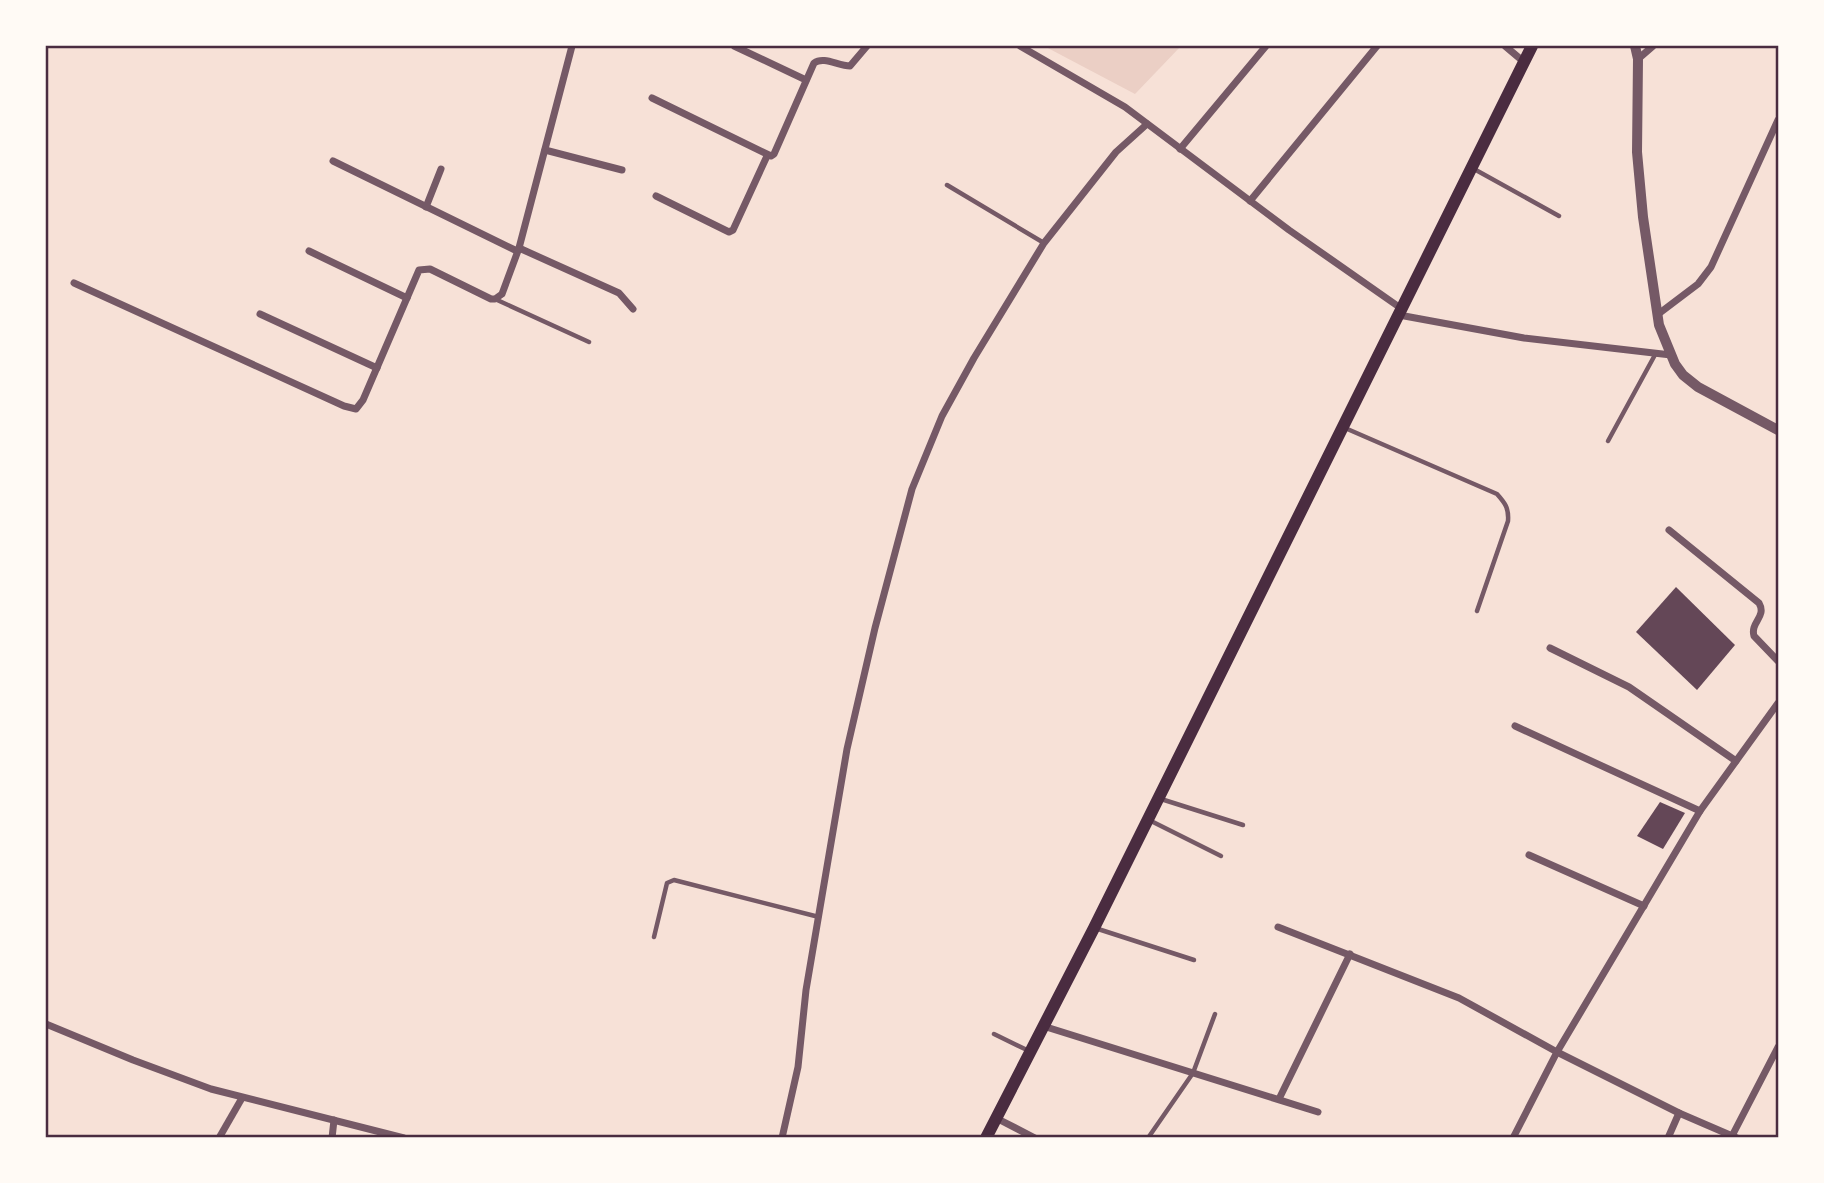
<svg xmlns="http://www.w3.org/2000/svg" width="1824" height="1183" font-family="Ubuntu,sans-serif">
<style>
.green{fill:#ebcfc5}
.building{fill:#644757}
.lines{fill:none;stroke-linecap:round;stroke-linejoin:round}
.service{stroke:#755966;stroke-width:4.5}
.minor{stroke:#755966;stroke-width:7}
.tertiary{stroke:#755966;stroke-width:10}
.primary{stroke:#4a2c40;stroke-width:12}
.neatline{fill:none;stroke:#4a2c40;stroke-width:2.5}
</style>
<rect width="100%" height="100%" fill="#f7e1d7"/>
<polygon class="green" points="1044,46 1181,46 1135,94"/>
<g class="building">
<polygon points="1676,587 1735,645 1697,690 1636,632"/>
<polygon points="1660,802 1685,813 1663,849 1637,836"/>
</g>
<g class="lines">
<g class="service">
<polyline points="1474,169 1559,216"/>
<polyline points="947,185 1044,243"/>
<polyline points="495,299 589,342"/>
<path d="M1345,428L1497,494C1505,503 1509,508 1508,521L1477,611"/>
<polyline points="1608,441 1656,353"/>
<polyline points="1161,799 1243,825"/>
<polyline points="1149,820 1221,856"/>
<polyline points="1095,928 1194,960"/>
<polyline points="654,937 667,883 674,880 819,917"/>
<polyline points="994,1034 1027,1050"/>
<polyline points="1148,1138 1193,1073 1215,1014"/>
</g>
<g class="minor">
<polyline points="734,46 806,80"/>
<polyline points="1020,46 1125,107 1289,230 1402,309"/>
<polyline points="1505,46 1524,62"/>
<polyline points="1638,59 1653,46"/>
<path d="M652,98L771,156L774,154L814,63C824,56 838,66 850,66L867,46"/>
<polyline points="1180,149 1266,46"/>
<polyline points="545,150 622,170"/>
<polyline points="333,161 517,251"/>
<polyline points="656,196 729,232 733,230 767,156"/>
<polyline points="1250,201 1377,46"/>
<polyline points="426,207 441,169"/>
<polyline points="519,248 619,293 633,309"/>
<polyline points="309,251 407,298"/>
<polyline points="74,283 344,406 356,409 363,400 419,270 430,269 491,299 495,299 502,294 519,248 572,46"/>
<polyline points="260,314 377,368"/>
<polyline points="1399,315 1524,338 1671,355"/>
<polyline points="1657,315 1698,284 1711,267 1778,120"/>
<path d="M1669,530L1759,603C1767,617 1750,622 1754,636L1778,661"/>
<polyline points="1550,648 1629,687 1736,761"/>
<polyline points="1515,726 1700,811"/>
<polyline points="1529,855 1644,906"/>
<polyline points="1278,927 1459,998 1557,1052 1679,1113 1737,1138"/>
<polyline points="46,1024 133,1060 211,1089 404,1138"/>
<polyline points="1043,1026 1318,1112"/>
<polyline points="1279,1099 1350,954"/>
<polyline points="996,1118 1035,1138"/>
<polyline points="1732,1136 1778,1047"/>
<polyline points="219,1138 242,1098"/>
<polyline points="332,1138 334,1120"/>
<polyline points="782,1138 798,1067 806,990 847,749 875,628 912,489 942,416 974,358 1044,243 1116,152 1147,124"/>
<polyline points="1513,1138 1557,1052 1700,811 1778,703"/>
<polyline points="1668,1138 1679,1113"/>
</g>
<polyline class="tertiary" points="1635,46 1638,59 1637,152 1643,217 1659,325 1675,364 1683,375 1698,387 1778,430"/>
<polyline class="primary" points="986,1138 1094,928 1532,46"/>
</g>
<rect width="1824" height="1183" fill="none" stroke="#fffaf5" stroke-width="94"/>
<rect x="47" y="47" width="1730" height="1089" class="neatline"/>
</svg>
